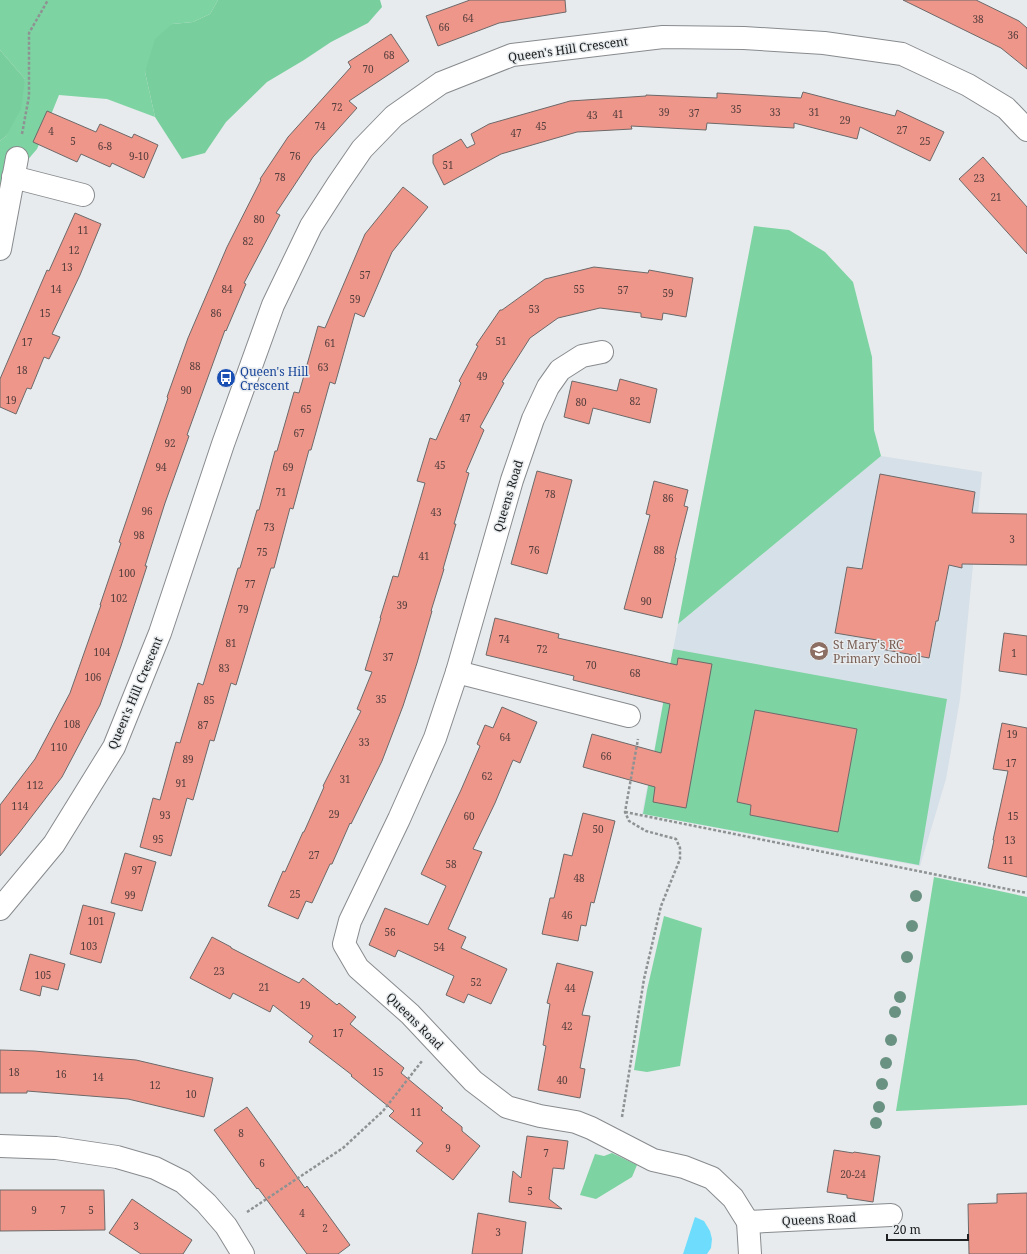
<svg xmlns="http://www.w3.org/2000/svg" width="1027" height="1254" font-family="'Noto Serif',serif">
<style>
.built{fill:#d6e0e8}
.green{fill:#7dd3a1;fill-rule:evenodd}
.forest{fill:#79ce9d}
.water{fill:#6eddfd}
.building{fill:#ef968b;stroke:#6d6969}
.lines{fill:none;stroke-linecap:round;stroke-linejoin:round}
.minor-casing{stroke:#888b8e;stroke-width:24}
.path{stroke:#8f9293;stroke-width:2.5;stroke-dasharray:3 2;stroke-linecap:butt}
.minor{stroke:#fff;stroke-width:22}
.tree{fill:#6a9282}
.labels{text-anchor:middle;dominant-baseline:central;stroke-width:3;stroke-linejoin:round;paint-order:stroke}
.number-label{font-size:10px;fill:#543e3c}
.street-label{font-size:12px;fill:#202122;stroke:#e7ebed}
.transit-label{font-size:12px;fill:#164399;stroke:#e7ebed;text-anchor:start}
.education-label{font-size:12px;fill:#785e54;stroke:#e7ebed;text-anchor:start}
</style>
<rect width="100%" height="100%" fill="#e7ebed"/>
<polygon class="built" points="881,456 982,472 960,699 946,779 920,866 642,814 678,624"/>
<g class="green">
<polygon points="0,0 218,0 210,14 193,22 172,24 145,72 155,117 107,99 59,95 37,149 13,177 0,219 0,141 6,136 25,79 0,50"/>
<polygon points="754,226 789,230 825,252 853,282 872,357 874,430 881,456 678,624"/>
<path d="M673,649L947,699L919,865L643,814ZM755,710L857,729L838,832L750,815L751,805L737,802Z"/>
<polygon points="934,877 1027,897 1027,1105 896,1111"/>
<polygon points="664,916 702,928 680,1066 647,1072 634,1070 647,990"/>
<polygon points="612,1153 637,1165 632,1177 596,1199 580,1195 595,1154 604,1156"/>
</g>
<g class="forest">
<polygon points="218,0 380,0 382,7 368,23 331,42 304,60 267,82 226,122 205,153 182,159 155,117 145,72 155,39 172,24 193,22 210,14"/>
<polygon points="0,50 25,79 21,109 6,136 0,141"/>
</g>
<polygon class="water" points="695,1217 704,1221 710,1231 712,1239 711,1248 707,1254 683,1254"/>
<g class="building">
<polygon points="470,0 565,0 566,12 499,23 438,46 426,16"/>
<polygon points="903,0 976,0 1019,21 1027,28 1027,69 1001,48"/>
<polygon points="391,34 409,61 349,101 357,108 313,157 276,213 280,215 244,283 246,284 226,331 225,330 187,435 189,436 165,503 145,566 147,566 121,646 100,705 62,777 19,833 0,856 0,805 35,759 70,693 101,605 100,605 121,543 119,542 168,398 167,397 188,338 227,247 261,180 260,179 288,137 351,67 348,62"/>
<polygon points="803,92 895,116 897,110 944,132 930,161 860,127 857,139 794,123 794,128 707,123 706,130 631,126 632,129 577,132 501,154 444,185 433,163 433,155 461,139 467,148 475,144 471,134 489,124 570,101 646,96 646,95 717,98 717,93 801,98"/>
<polygon points="47,111 96,132 100,124 132,138 134,134 158,145 144,178 112,163 110,167 81,154 77,162 33,142"/>
<polygon points="983,157 1027,207 1027,254 959,179"/>
<polygon points="403,187 428,207 392,252 364,317 355,313 335,384 330,382 311,450 309,450 293,509 290,508 274,568 271,568 236,685 231,683 214,741 210,740 193,800 187,798 171,856 140,847 153,798 160,800 176,742 180,743 198,683 203,685 238,568 240,568 257,510 259,510 275,451 277,451 294,392 299,393 318,326 325,328 365,234"/>
<polygon points="75,213 101,224 80,275 52,334 60,337 49,359 44,357 31,389 27,388 16,414 0,407 0,379 47,270 49,271"/>
<polygon points="594,267 648,273 649,270 693,278 686,317 663,313 662,320 641,317 641,313 600,308 558,318 530,338 502,382 504,383 480,427 484,430 466,472 469,473 454,524 456,524 443,569 444,569 431,611 432,611 417,663 403,706 382,761 351,824 350,823 332,864 330,864 312,903 306,901 298,919 268,906 283,871 285,872 303,832 304,832 324,787 323,786 361,711 357,709 372,672 365,670 381,618 380,618 393,576 398,577 425,483 417,481 430,438 436,440 461,383 459,381 478,346 476,345 500,310 502,310 545,279"/>
<polygon points="620,379 657,389 650,423 593,408 589,424 564,417 572,381 617,391"/>
<polygon points="537,471 572,480 547,574 511,564"/>
<polygon points="880,474 975,492 972,513 1027,514 1027,565 962,564 962,568 949,565 938,621 936,621 929,658 881,649 883,641 835,633 847,567 862,569"/>
<polygon points="654,481 688,490 684,506 688,507 675,558 676,558 662,618 624,609 650,515 646,514"/>
<polygon points="495,618 559,634 558,638 677,665 678,658 712,664 686,808 653,802 655,787 583,767 592,734 661,753 670,704 573,680 574,676 486,655"/>
<polygon points="1004,633 1027,636 1027,675 999,671"/>
<polygon points="502,707 537,722 520,763 513,760 495,803 473,849 482,852 448,929 466,937 461,948 507,969 491,1004 468,994 464,1003 446,995 454,976 398,950 395,957 369,945 385,908 428,925 446,886 421,874 461,790 480,746 477,744 485,725 493,728"/>
<polygon points="755,710 857,729 838,832 750,815 751,805 737,802"/>
<polygon points="1002,723 1027,728 1027,877 988,868 994,840 993,840 1008,771 993,769"/>
<polygon points="583,813 615,821 594,903 591,902 586,926 581,925 578,941 542,934 550,898 554,898 564,854 572,856"/>
<polygon points="125,853 156,862 142,911 111,903"/>
<polygon points="83,905 115,913 101,963 70,954"/>
<polygon points="212,937 231,947 231,948 299,983 303,978 337,1005 339,1003 356,1017 350,1024 404,1068 401,1073 443,1108 441,1110 462,1127 462,1131 480,1146 453,1180 416,1151 423,1143 389,1116 394,1111 351,1076 352,1075 309,1042 313,1036 273,1005 270,1012 233,993 230,999 190,978"/>
<polygon points="30,954 65,964 58,990 42,986 40,996 20,990"/>
<polygon points="557,963 593,972 582,1015 590,1016 580,1068 585,1069 580,1098 538,1090 546,1046 543,1045 550,1004 547,1003"/>
<polygon points="0,1050 34,1051 136,1060 213,1078 204,1117 128,1099 27,1091 27,1093 0,1093"/>
<polygon points="247,1107 305,1188 307,1186 350,1245 338,1254 307,1254 258,1188 257,1189 214,1130"/>
<polygon points="527,1136 568,1141 564,1169 553,1168 549,1199 562,1209 509,1202 513,1171 521,1178"/>
<polygon points="834,1150 853,1153 854,1152 880,1156 873,1202 847,1198 847,1195 827,1192"/>
<polygon points="0,1190 104,1190 105,1230 0,1231"/>
<polygon points="1027,1193 1027,1254 969,1254 968,1204 997,1203 997,1194"/>
<polygon points="132,1199 192,1240 183,1254 141,1254 109,1233"/>
<polygon points="478,1213 526,1222 522,1254 472,1254"/>
</g>
<g class="lines">
<defs>
<g id="minor">
<polyline points="13,177 83,195"/>
<polyline points="0,249 17,158"/>
<polyline points="602,352 582,356 560,370 548,387 533,419 512,480 457,672 435,738 399,819 350,921 344,944 358,968 410,1014 473,1081 507,1107 540,1116 576,1122 591,1128 653,1160 684,1167 712,1178 733,1198 748,1222 750,1254"/>
<polyline points="457,672 629,716"/>
<polyline points="0,909 54,844 114,747 160,633 223,444 273,305 311,226 338,184 362,149 394,116 441,83 512,55 663,37 744,38 824,43 902,54 968,85 1006,108 1027,130"/>
<polyline points="0,1146 56,1148 117,1157 155,1168 183,1182 206,1203 226,1226 243,1254"/>
<polyline points="748,1222 891,1215"/>
</g>
</defs>
<use href="#minor" class="minor-casing"/>
<g class="path">
<polyline points="22,134 29,96 29,33 48,0"/>
<polyline points="625,812 1027,893"/>
<polyline points="622,1117 644,979 661,906 680,859 680,848 676,839 646,831 629,821 625,812 638,739"/>
<polyline points="247,1212 343,1148 383,1111 422,1061"/>
</g>
<use href="#minor" class="minor"/>
</g>
<g class="tree">
<circle cx="916" cy="896" r="6"/>
<circle cx="912" cy="926" r="6"/>
<circle cx="907" cy="957" r="6"/>
<circle cx="900" cy="997" r="6"/>
<circle cx="895" cy="1012" r="6"/>
<circle cx="891" cy="1040" r="6"/>
<circle cx="886" cy="1063" r="6"/>
<circle cx="882" cy="1084" r="6"/>
<circle cx="879" cy="1107" r="6"/>
<circle cx="876" cy="1123" r="6"/>
</g>
<defs>
<symbol id="bus-disc" viewBox="-11 -11 22 22"><circle r="9.5" fill="#1a4fb4" stroke="#e7ebed"/><path d="M-5-6H5V4H4V6H2V4H-2V6H-4V4H-5ZM-3.5-4V0h7V-4ZM-3.5 1.2v1.5H-2V1.2ZM2 1.2v1.5H3.5V1.2Z" fill="#fff"/></symbol>
<symbol id="school-disc" viewBox="-11 -11 22 22"><circle r="9.5" fill="#8d6e63" stroke="#e7ebed"/><path d="M0-5L7-2L0 1L-7-2ZM-4 1L0 2.5L4 1V4Q0 6-4 4Z" fill="#fff"/></symbol>
</defs>
<g fill-rule="evenodd">
<use href="#bus-disc" x="215" y="367" width="22" height="22"/>
<use href="#school-disc" x="808" y="640" width="22" height="22"/>
</g>
<g class="labels">
<g class="number-label">
<text x="468" y="18">64</text>
<text x="978" y="19">38</text>
<text x="444" y="27">66</text>
<text x="1013" y="35">36</text>
<text x="389" y="55">68</text>
<text x="368" y="69">70</text>
<text x="337" y="107">72</text>
<text x="736" y="109">35</text>
<text x="664" y="112">39</text>
<text x="775" y="112">33</text>
<text x="814" y="112">31</text>
<text x="694" y="113">37</text>
<text x="618" y="114">41</text>
<text x="592" y="115">43</text>
<text x="845" y="120">29</text>
<text x="320" y="126">74</text>
<text x="541" y="126">45</text>
<text x="902" y="130">27</text>
<text x="51" y="131">4</text>
<text x="516" y="133">47</text>
<text x="73" y="141">5</text>
<text x="925" y="141">25</text>
<text x="105" y="146">6-8</text>
<text x="139" y="156">9-10</text>
<text x="295" y="156">76</text>
<text x="448" y="165">51</text>
<text x="280" y="177">78</text>
<text x="979" y="178">23</text>
<text x="996" y="197">21</text>
<text x="259" y="219">80</text>
<text x="83" y="230">11</text>
<text x="248" y="241">82</text>
<text x="74" y="250">12</text>
<text x="67" y="267">13</text>
<text x="365" y="275">57</text>
<text x="56" y="289">14</text>
<text x="227" y="289">84</text>
<text x="579" y="289">55</text>
<text x="623" y="290">57</text>
<text x="668" y="293">59</text>
<text x="355" y="299">59</text>
<text x="534" y="309">53</text>
<text x="45" y="313">15</text>
<text x="216" y="313">86</text>
<text x="501" y="341">51</text>
<text x="27" y="342">17</text>
<text x="330" y="343">61</text>
<text x="195" y="366">88</text>
<text x="323" y="367">63</text>
<text x="22" y="370">18</text>
<text x="482" y="376">49</text>
<text x="186" y="390">90</text>
<text x="11" y="400">19</text>
<text x="635" y="401">82</text>
<text x="581" y="402">80</text>
<text x="306" y="409">65</text>
<text x="465" y="418">47</text>
<text x="299" y="433">67</text>
<text x="170" y="443">92</text>
<text x="440" y="465">45</text>
<text x="161" y="467">94</text>
<text x="288" y="467">69</text>
<text x="281" y="492">71</text>
<text x="550" y="494">78</text>
<text x="668" y="498">86</text>
<text x="147" y="511">96</text>
<text x="436" y="512">43</text>
<text x="269" y="527">73</text>
<text x="139" y="535">98</text>
<text x="1012" y="539">3</text>
<text x="534" y="550">76</text>
<text x="659" y="550">88</text>
<text x="262" y="552">75</text>
<text x="424" y="556">41</text>
<text x="127" y="573">100</text>
<text x="250" y="584">77</text>
<text x="119" y="598">102</text>
<text x="646" y="601">90</text>
<text x="402" y="605">39</text>
<text x="243" y="609">79</text>
<text x="504" y="639">74</text>
<text x="231" y="643">81</text>
<text x="542" y="649">72</text>
<text x="102" y="652">104</text>
<text x="1014" y="653">1</text>
<text x="388" y="657">37</text>
<text x="591" y="665">70</text>
<text x="224" y="668">83</text>
<text x="635" y="673">68</text>
<text x="93" y="677">106</text>
<text x="381" y="699">35</text>
<text x="209" y="700">85</text>
<text x="72" y="724">108</text>
<text x="203" y="725">87</text>
<text x="1012" y="734">19</text>
<text x="505" y="737">64</text>
<text x="364" y="742">33</text>
<text x="59" y="747">110</text>
<text x="606" y="756">66</text>
<text x="188" y="759">89</text>
<text x="1011" y="763">17</text>
<text x="487" y="776">62</text>
<text x="345" y="779">31</text>
<text x="181" y="783">91</text>
<text x="35" y="785">112</text>
<text x="20" y="806">114</text>
<text x="334" y="814">29</text>
<text x="165" y="815">93</text>
<text x="469" y="816">60</text>
<text x="1013" y="816">15</text>
<text x="598" y="829">50</text>
<text x="158" y="839">95</text>
<text x="1010" y="840">13</text>
<text x="314" y="855">27</text>
<text x="1008" y="860">11</text>
<text x="451" y="864">58</text>
<text x="137" y="870">97</text>
<text x="579" y="878">48</text>
<text x="295" y="894">25</text>
<text x="130" y="895">99</text>
<text x="567" y="915">46</text>
<text x="96" y="921">101</text>
<text x="390" y="932">56</text>
<text x="89" y="946">103</text>
<text x="439" y="947">54</text>
<text x="219" y="971">23</text>
<text x="43" y="975">105</text>
<text x="476" y="982">52</text>
<text x="264" y="987">21</text>
<text x="570" y="988">44</text>
<text x="305" y="1005">19</text>
<text x="567" y="1026">42</text>
<text x="338" y="1033">17</text>
<text x="14" y="1072">18</text>
<text x="378" y="1072">15</text>
<text x="61" y="1074">16</text>
<text x="98" y="1077">14</text>
<text x="562" y="1080">40</text>
<text x="155" y="1085">12</text>
<text x="191" y="1094">10</text>
<text x="416" y="1112">11</text>
<text x="241" y="1133">8</text>
<text x="448" y="1148">9</text>
<text x="546" y="1153">7</text>
<text x="262" y="1163">6</text>
<text x="853" y="1174">20-24</text>
<text x="530" y="1191">5</text>
<text x="34" y="1210">9</text>
<text x="63" y="1210">7</text>
<text x="91" y="1210">5</text>
<text x="302" y="1213">4</text>
<text x="136" y="1226">3</text>
<text x="325" y="1228">2</text>
<text x="498" y="1232">3</text>
</g>
<g class="street-label">
<text transform="translate(568 49) rotate(-8)">Queen's Hill Crescent</text>
<text transform="translate(508 496) rotate(-73)">Queens Road</text>
<text transform="translate(135 693) rotate(-67)">Queen's Hill Crescent</text>
<text transform="translate(415 1021) rotate(45)">Queens Road</text>
<text transform="translate(819 1219) rotate(-3)">Queens Road</text>
</g>
<g class="transit-label">
<text x="240" y="371">Queen's Hill<tspan x="240" dy="14">Crescent</tspan></text>
</g>
<g class="education-label">
<text x="833" y="644">St Mary's RC<tspan x="833" dy="14">Primary School</tspan></text>
</g>
</g>
<path d="M887 1234v6h81v-6" fill="none" stroke="#202122" stroke-width="2"/>
<text x="893" y="1234" font-size="12" fill="#202122" stroke="#e7ebed" stroke-width="3" paint-order="stroke">20 m</text>
</svg>
